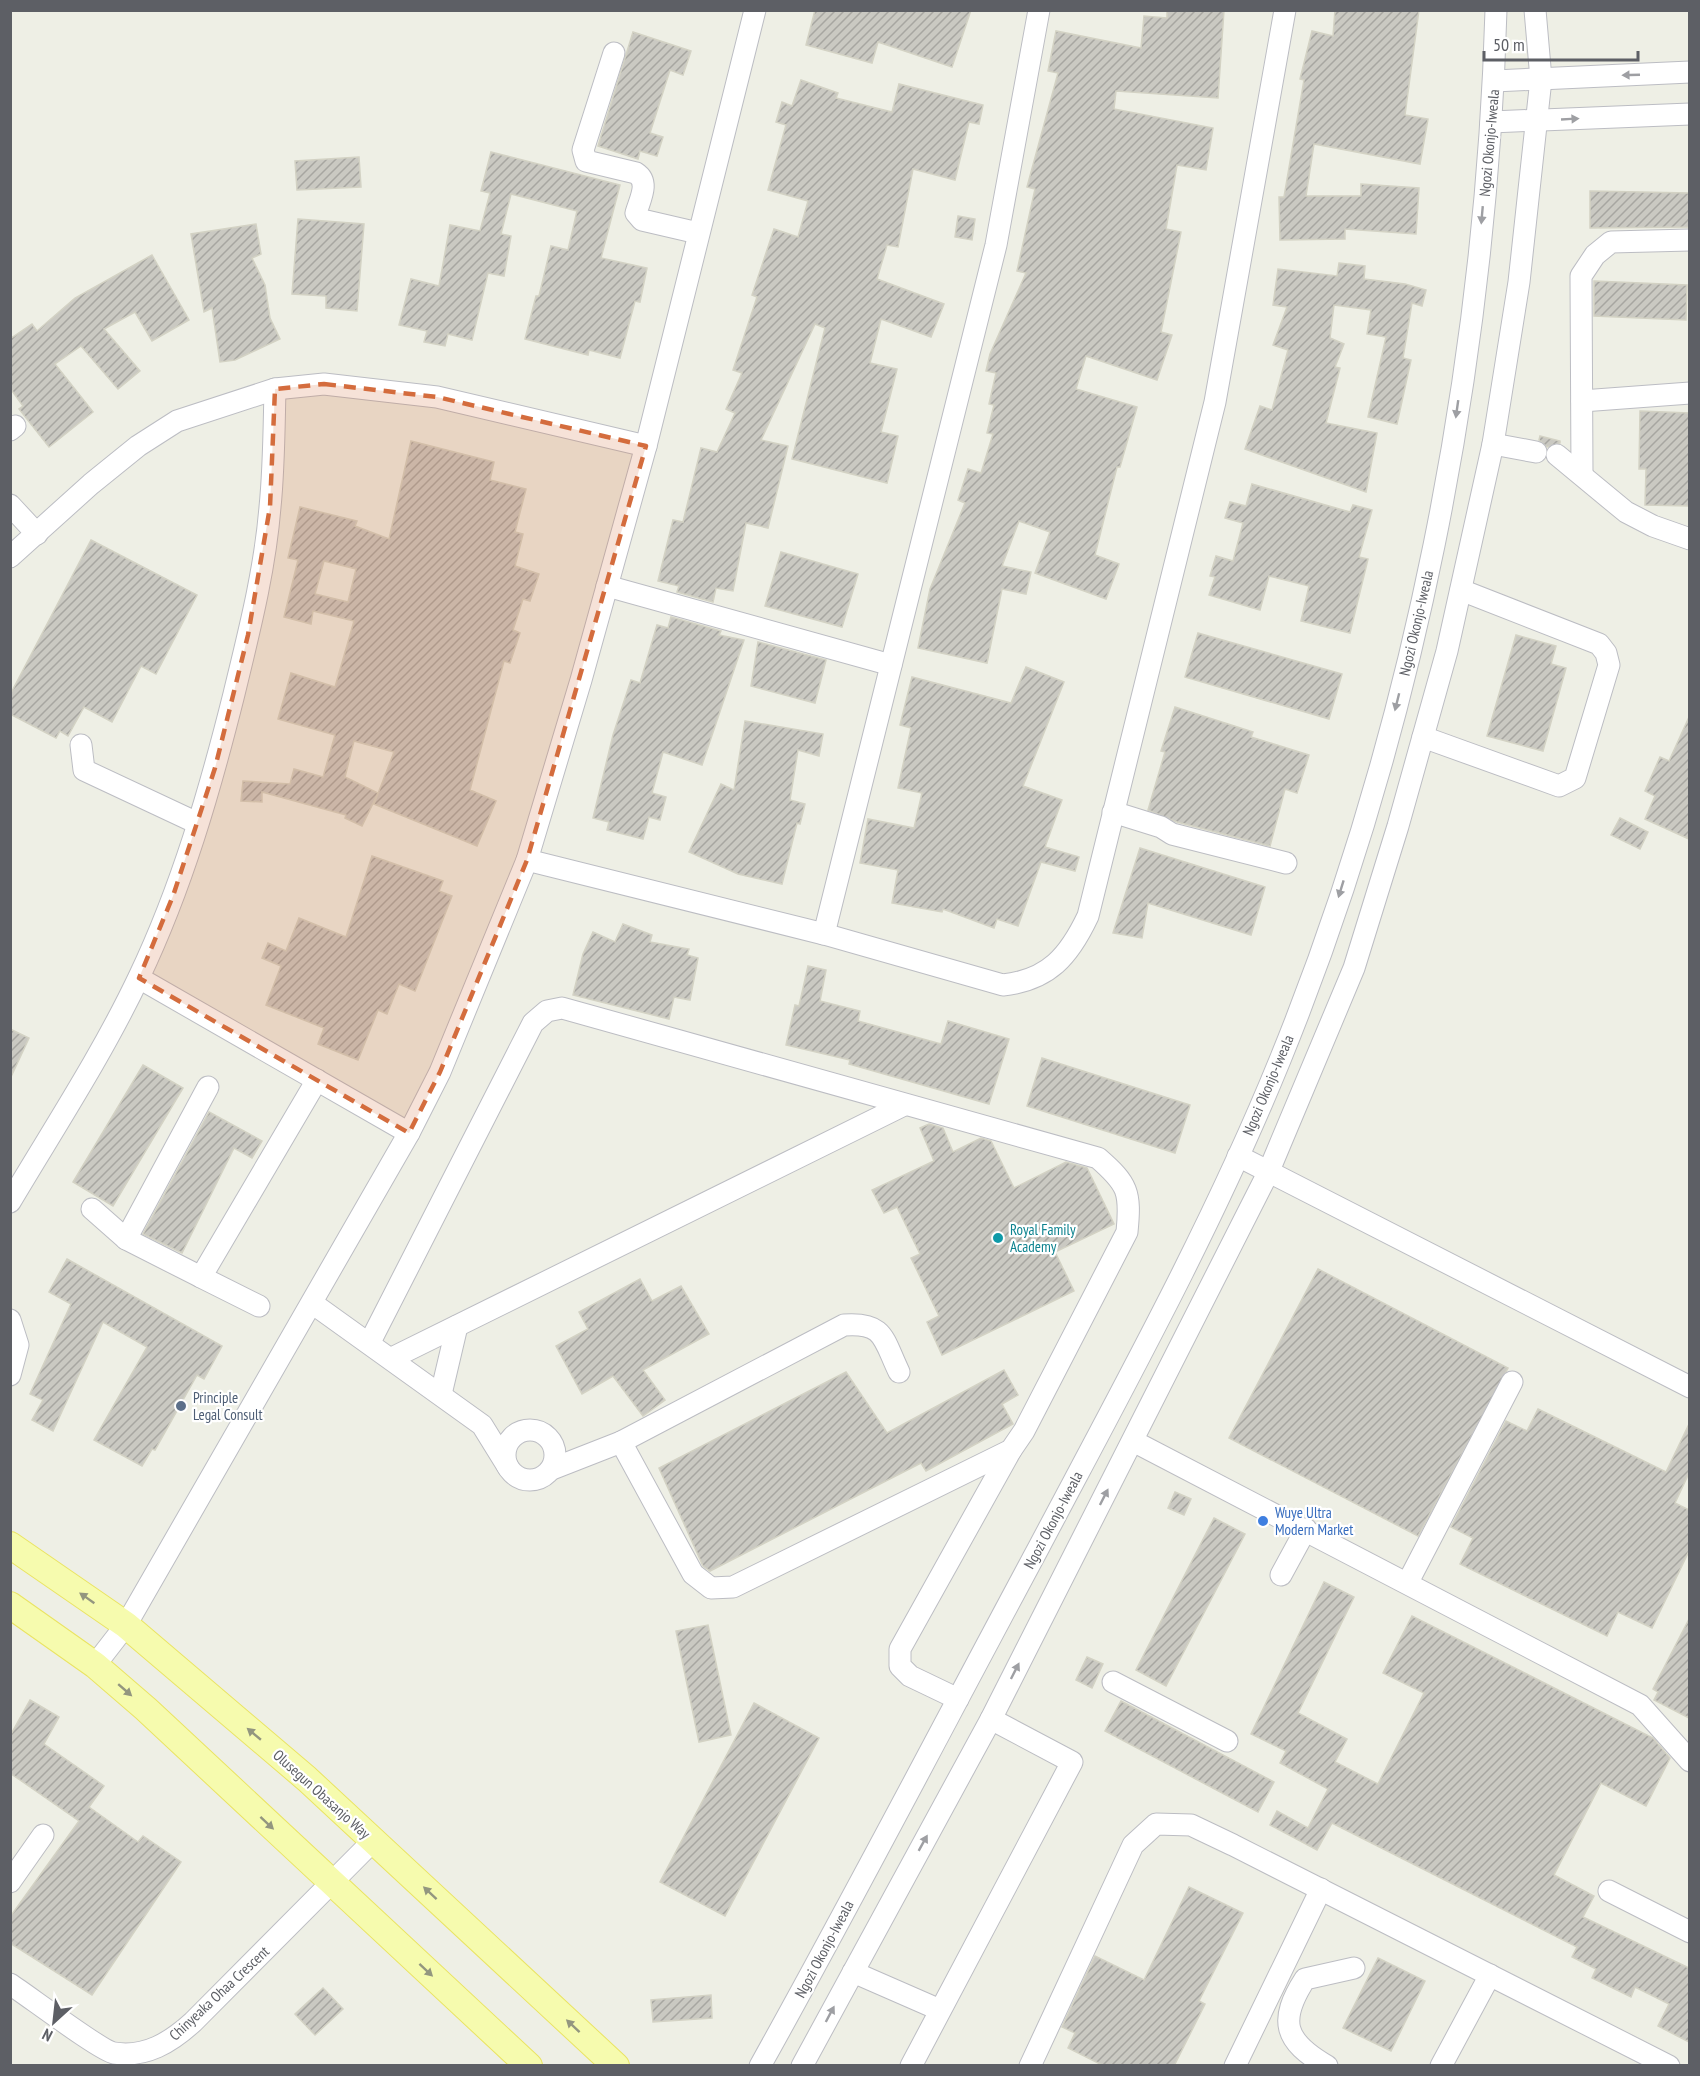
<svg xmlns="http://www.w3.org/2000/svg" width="1700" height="2076" font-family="'PT Sans Narrow',sans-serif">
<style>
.building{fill:url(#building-hatch);stroke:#d3d2c4;stroke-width:1.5;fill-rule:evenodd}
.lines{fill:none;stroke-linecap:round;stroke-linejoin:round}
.minor-casing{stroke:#bcbdc3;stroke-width:23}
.major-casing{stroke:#eae462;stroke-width:28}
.minor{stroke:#fff;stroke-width:21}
.major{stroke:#f6fbae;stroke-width:26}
.oneway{fill:#9e9fa3}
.oneway2{fill:#93967f}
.marked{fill:#d46c3d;fill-opacity:0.2;stroke:#d46c3d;stroke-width:4.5;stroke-dasharray:12 8;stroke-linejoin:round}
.culture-dot{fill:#0f9aa8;stroke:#fff;stroke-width:2}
.service-dot{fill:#5c6f8a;stroke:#fff;stroke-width:2}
.shop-dot{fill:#3f7fe0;stroke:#fff;stroke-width:2}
.labels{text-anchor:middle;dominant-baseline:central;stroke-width:4.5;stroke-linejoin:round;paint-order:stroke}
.street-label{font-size:15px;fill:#5d5f65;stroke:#fff}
.culture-label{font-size:15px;fill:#0d838f;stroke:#fff;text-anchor:start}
.service-label{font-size:15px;fill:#4e5e75;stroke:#fff;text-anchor:start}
.shop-label{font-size:15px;fill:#366cbe;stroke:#fff;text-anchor:start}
</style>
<defs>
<pattern id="building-hatch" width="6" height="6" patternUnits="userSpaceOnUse" patternTransform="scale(1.5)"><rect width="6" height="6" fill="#cac9c2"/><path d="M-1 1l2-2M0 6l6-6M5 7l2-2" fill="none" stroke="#a7a6a1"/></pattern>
</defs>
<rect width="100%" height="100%" fill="#eeefe5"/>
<g class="building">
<polygon points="815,10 971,10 952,67 878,42 872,63 806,45"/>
<polygon points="1167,10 1224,10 1218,98 1116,91 1114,109 1213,128 1206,170 1177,165 1166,229 1181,232 1161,332 1172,335 1157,380 1086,356 1076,389 1137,407 1120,467 1117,467 1095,555 1119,564 1106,599 1035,573 1050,532 1019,521 1002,566 1031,572 1026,594 1002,589 987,663 918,648 930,589 965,503 958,500 968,469 981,473 993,434 987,433 994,405 989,404 996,373 986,371 990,354 1026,273 1017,271 1035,189 1027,187 1058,73 1048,71 1056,31 1141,48 1144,16 1167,18"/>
<polygon points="1335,10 1419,10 1405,115 1428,119 1420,164 1314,144 1306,196 1361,196 1361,184 1419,188 1416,234 1345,229 1345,239 1280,240 1279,197 1284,197 1304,80 1300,79 1312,31 1333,36"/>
<polygon points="633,32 691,51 683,75 670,70 650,133 663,137 657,156 640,151 638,159 598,146"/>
<polygon points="801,80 838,93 836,98 892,112 899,84 983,105 979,124 969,122 955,180 913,169 898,247 887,245 877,279 944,304 931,337 881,319 870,363 897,369 881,432 898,436 887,483 792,459 825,328 815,324 761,440 788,446 768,528 746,523 733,591 716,588 713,602 677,592 679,586 658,581 673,520 683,522 701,448 717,452 735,413 726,409 742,373 733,370 757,297 752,295 774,229 798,237 808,201 768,190 786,125 776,122 782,102 792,106"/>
<polygon points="491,152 620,185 601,258 647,268 640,302 635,301 620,358 589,350 588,355 525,339 536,296 539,296 551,246 568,250 577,211 511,194 501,234 511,236 504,276 488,273 472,340 448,334 445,346 424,342 427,331 399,325 411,279 439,286 450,225 480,231 490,193 481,191"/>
<polygon points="359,157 361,187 297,190 295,161"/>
<polygon points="1590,191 1689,193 1689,227 1590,228"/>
<polygon points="958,216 975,219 972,240 955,237"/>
<polygon points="298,219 364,224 357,311 326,308 326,296 292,294"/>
<polygon points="256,224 261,254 252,258 265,285 270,318 280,339 235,360 220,362 212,308 204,312 191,234"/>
<polygon points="152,255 189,320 152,341 135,312 104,329 140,371 118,389 81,346 55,364 93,412 49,447 19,409 23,406 10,388 10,339 32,324 37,331 75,298"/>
<polygon points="1339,263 1365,266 1364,279 1405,284 1426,290 1422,306 1412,303 1403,358 1411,360 1397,424 1368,417 1386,337 1367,334 1371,310 1334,305 1330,338 1344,344 1335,367 1340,368 1326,423 1377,433 1366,492 1245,449 1260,406 1272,410 1288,350 1273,345 1287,307 1273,305 1278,269 1337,276"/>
<polygon points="1594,281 1687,285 1686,320 1594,316"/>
<polygon points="1640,411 1689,413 1689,506 1645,505 1646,469 1639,469"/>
<polygon points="1540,436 1560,441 1560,443 1547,447 1539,440"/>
<path d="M411,441L494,462L490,480L526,489L515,532L523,534L515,566L539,574L530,601L523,599L513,630L520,633L510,663L504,661L470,790L496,801L477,846L374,804L394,752L354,741L345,777L378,793L362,826L345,818L346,815L262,792V802L241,801L243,781L290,784L294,769L323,777L335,735L278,719L291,673L335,687L354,621L313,611L311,624L284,617L298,560L288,558L300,507L357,521L355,526L389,539ZM324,561L356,569L348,602L315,594Z"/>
<polygon points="1252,484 1350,512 1353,505 1372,510 1359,557 1368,559 1350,633 1301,621 1309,586 1269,576 1260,610 1209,595 1215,577 1210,576 1216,556 1233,561 1243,523 1225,518 1230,502 1246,506"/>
<polygon points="91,540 197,595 156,674 141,666 112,722 84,707 68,736 60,731 56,738 10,714 10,695"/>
<polygon points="781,552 858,574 842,627 765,606"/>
<polygon points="671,617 721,631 719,635 744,640 702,765 663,752 652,793 666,797 660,820 649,817 643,839 607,830 609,822 593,818 613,735 631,680 640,683 657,625 668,628"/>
<polygon points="1198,633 1342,674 1329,719 1185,677"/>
<polygon points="1516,635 1556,646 1551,664 1566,668 1543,751 1487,736"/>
<polygon points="758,642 826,660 815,703 751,686"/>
<polygon points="1026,667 1064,682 1023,786 1062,800 1045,847 1079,857 1075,871 1041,862 1018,926 997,919 994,928 943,909 942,912 892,903 898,870 860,863 868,819 914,828 922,793 898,788 911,728 900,725 912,677 1011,703"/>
<polygon points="1175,707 1253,732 1251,737 1309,755 1297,793 1285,789 1270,846 1177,822 1148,810 1165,752 1161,751"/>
<polygon points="1689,717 1689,839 1645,819 1655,796 1645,791 1660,757 1669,761"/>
<polygon points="745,721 823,734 819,756 798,750 790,800 805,804 800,824 797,823 782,884 738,874 689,852 721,784 734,790"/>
<polygon points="1620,818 1648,832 1640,849 1611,835"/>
<polygon points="1140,848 1265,887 1251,935 1148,903 1142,938 1113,933"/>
<polygon points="372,856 443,881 439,891 452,896 415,991 399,984 387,1014 378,1010 358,1060 318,1044 324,1028 266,1005 281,966 262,958 268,943 286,951 299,918 346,937"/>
<polygon points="623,924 652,935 650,942 689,949 687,955 698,958 690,1000 674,997 669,1019 573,995 583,954 593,932 615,942"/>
<polygon points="808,966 826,970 820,1001 860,1011 858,1021 941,1044 948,1021 1009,1039 989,1104 849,1064 850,1060 786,1045 795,1005 799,1006"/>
<polygon points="10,1029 29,1038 10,1079"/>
<polygon points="1042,1058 1190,1105 1175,1153 1027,1106"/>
<polygon points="143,1065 183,1088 113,1206 73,1182"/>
<polygon points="209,1112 262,1141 252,1158 234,1148 182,1253 143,1234"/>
<polygon points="929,1124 943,1128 953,1152 981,1138 991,1141 1014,1188 1066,1162 1087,1168 1114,1224 1055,1252 1074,1291 942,1355 927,1322 939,1316 911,1258 920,1254 897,1207 884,1213 872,1190 934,1161 920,1128"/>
<polygon points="67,1259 222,1346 204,1379 197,1375 155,1450 152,1449 142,1466 94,1440 147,1347 103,1322 53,1431 32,1420 43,1400 30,1394 71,1304 49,1292"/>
<polygon points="1318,1269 1508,1368 1418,1536 1229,1438"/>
<polygon points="640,1279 652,1301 681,1286 709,1334 643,1370 665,1400 643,1416 613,1376 582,1394 556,1346 588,1329 579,1312"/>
<polygon points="1004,1370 1018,1395 1002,1404 1013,1424 926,1471 921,1463 710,1571 703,1566 659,1468 846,1372 887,1433"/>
<polygon points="1538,1409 1666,1472 1689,1424 1689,1473 1675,1503 1689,1510 1689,1551 1652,1628 1618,1612 1607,1636 1460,1564 1473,1538 1451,1527 1506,1421 1527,1431"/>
<polygon points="1175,1492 1191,1499 1184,1515 1168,1508"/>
<polygon points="1214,1518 1245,1534 1166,1686 1136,1670"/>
<polygon points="1324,1582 1354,1597 1298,1713 1347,1739 1335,1762 1378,1784 1424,1693 1383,1673 1412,1616 1653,1738 1670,1758 1646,1806 1601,1783 1554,1875 1594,1896 1583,1917 1689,1968 1689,2042 1658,2026 1669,2004 1635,1987 1631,1997 1592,1978 1596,1969 1572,1957 1577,1947 1332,1823 1317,1850 1270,1825 1277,1811 1308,1828 1328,1789 1280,1763 1286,1751 1251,1734"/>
<polygon points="1689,1619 1689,1718 1654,1700 1658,1692 1653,1689"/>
<polygon points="708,1625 731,1735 699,1742 676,1631"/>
<polygon points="1087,1657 1103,1664 1092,1688 1076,1680"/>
<polygon points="30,1700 59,1717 44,1744 104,1786 89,1807 138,1842 143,1836 181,1862 92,1995 10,1943 10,1917 79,1821 10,1773 10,1736"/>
<polygon points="1121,1701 1274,1782 1258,1812 1105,1731"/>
<polygon points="754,1703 819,1738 725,1916 660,1882"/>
<polygon points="1189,1887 1243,1913 1199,2001 1205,2004 1174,2066 1104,2066 1068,2048 1075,2033 1062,2027 1095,1956 1144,1980"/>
<polygon points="1378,1958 1425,1981 1391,2051 1343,2028"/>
<polygon points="323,1988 343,2009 315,2035 295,2014"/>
<polygon points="711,1995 712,2018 653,2022 651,2000"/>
</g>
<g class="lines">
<defs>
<g id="minor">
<path d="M614,53L583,150L586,161L636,173C650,182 640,199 636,213L642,220L698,233"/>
<polyline points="1494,81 1690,72"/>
<polyline points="1491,122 1690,114"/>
<polyline points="1582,401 1690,393"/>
<polyline points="10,430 15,426"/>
<polyline points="1493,444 1536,452"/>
<polyline points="1557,455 1626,512 1653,526 1690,539"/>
<polyline points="1582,474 1581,276 1595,255 1611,242 1690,240"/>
<polyline points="10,505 37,534"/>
<polyline points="10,557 91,484 138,446 177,421 275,389 324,384 437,397 646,446"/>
<polyline points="607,586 891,665"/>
<polyline points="1423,737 1559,786 1575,778 1609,665 1606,653 1599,644 1461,590"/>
<polyline points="81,745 84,770 197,823"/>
<polyline points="1113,812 1161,827 1172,834 1286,863"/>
<path d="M527,860L824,934L1003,985C1049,980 1069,956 1088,916L1215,402L1285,10"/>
<polyline points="824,934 996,245 1039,10"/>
<polyline points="139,978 409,1133"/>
<polyline points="1238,1156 1690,1387"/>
<path d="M10,1202C54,1128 102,1055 139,977C182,887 210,790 234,694C249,632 265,570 270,507C274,468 274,428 275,389"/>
<polyline points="92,1209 126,1239 201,1277"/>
<polyline points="126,1239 208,1087"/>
<polyline points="312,1303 482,1425 508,1467"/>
<polyline points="259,1306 201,1277 317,1080"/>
<polyline points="10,1320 18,1345 10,1375"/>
<path d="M370,1342L533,1023L547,1011L562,1008L1098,1158C1128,1184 1131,1192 1127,1232L1024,1431L1011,1450L733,1587L711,1588L693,1574L621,1442"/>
<polyline points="392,1358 904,1105"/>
<polyline points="441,1394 457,1326"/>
<circle cx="530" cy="1455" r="25"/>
<polyline points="1133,1441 1640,1705 1690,1761"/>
<path d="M552,1469L621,1442L844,1325C885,1322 883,1339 899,1372"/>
<polyline points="1281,1575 1306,1529"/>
<polyline points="1408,1582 1512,1382"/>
<polyline points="95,1665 126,1625 409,1133 440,1072 527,860 581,680 646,446 755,10"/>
<polyline points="1113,1682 1227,1741"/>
<polyline points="958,1699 910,1676 900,1666 900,1649 1011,1450"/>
<polyline points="10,1882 43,1835"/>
<polyline points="1609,1891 1690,1932"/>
<polyline points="853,1972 940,2010"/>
<path d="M10,1984C27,1995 101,2051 114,2053C146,2058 171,2042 193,2022L373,1841"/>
<path d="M760,2066C856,1894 946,1720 1039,1547C1123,1388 1212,1227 1280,1060C1413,734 1486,362 1496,10"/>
<polyline points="802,2066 991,1719 1268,1173 1354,968 1398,826 1447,651 1493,444 1519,282 1541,79 1535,10"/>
<polyline points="911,2066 1072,1762 991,1719"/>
<polyline points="1030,2066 1133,1845 1156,1824 1191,1825 1233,1845 1669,2066"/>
<polyline points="1235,2066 1321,1889"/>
<path d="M1327,2066C1284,2041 1278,2021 1305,1979L1354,1968"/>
<polyline points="1441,2066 1490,1975"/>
</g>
<g id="major">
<polyline points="10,1545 126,1625 307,1779 616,2066"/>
<polyline points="10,1605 95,1665 146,1709 529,2066"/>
</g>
</defs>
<use href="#minor" class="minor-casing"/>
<use href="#major" class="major-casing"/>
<use href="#minor" class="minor"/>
<use href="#major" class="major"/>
</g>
<defs><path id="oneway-solid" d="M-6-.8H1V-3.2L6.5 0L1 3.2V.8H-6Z" transform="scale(1.5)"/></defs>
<g class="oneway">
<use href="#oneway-solid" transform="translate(1631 75) rotate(178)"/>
<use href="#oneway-solid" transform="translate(1570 119) rotate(-3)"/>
<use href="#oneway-solid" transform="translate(1482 215) rotate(95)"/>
<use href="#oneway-solid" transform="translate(1457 409) rotate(98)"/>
<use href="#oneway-solid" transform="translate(1397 702) rotate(104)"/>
<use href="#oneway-solid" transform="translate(1341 889) rotate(107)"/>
<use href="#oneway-solid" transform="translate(1104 1497) rotate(-63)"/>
<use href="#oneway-solid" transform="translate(1015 1671) rotate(-63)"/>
<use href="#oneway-solid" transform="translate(923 1843) rotate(-61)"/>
<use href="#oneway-solid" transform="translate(830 2014) rotate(-62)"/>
</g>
<g class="oneway2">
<use href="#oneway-solid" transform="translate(87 1598) rotate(-145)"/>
<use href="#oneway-solid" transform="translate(125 1690) rotate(41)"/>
<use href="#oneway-solid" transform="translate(254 1734) rotate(-140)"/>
<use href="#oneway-solid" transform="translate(267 1823) rotate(43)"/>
<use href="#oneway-solid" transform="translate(430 1893) rotate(-137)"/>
<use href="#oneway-solid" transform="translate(426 1970) rotate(43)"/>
<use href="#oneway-solid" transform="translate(573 2026) rotate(-137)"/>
</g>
<path class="marked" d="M324,384L437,397L646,446L527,860L440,1072L409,1133L139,978L173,896L215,768L248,635L270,507L275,389Z"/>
<circle class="culture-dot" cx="998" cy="1238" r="6"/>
<circle class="service-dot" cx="181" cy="1406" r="6"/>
<circle class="shop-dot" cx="1263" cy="1521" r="6"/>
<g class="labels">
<g class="street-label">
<text transform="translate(1489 143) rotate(-85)">Ngozi Okonjo-Iweala</text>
<text transform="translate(1416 623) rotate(-77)">Ngozi Okonjo-Iweala</text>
<text transform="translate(1268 1085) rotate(-67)">Ngozi Okonjo-Iweala</text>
<text transform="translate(1053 1520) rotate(-62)">Ngozi Okonjo-Iweala</text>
<text transform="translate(322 1794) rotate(42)">Olusegun Obasanjo Way</text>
<text transform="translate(824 1949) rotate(-62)">Ngozi Okonjo-Iweala</text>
<text transform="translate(219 1993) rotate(-43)">Chinyeaka Ohaa Crescent</text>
</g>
<g class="culture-label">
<text x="1010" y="1229">Royal Family<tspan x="1010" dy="17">Academy</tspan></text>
</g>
<g class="service-label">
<text x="193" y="1397">Principle<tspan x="193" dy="17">Legal Consult</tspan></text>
</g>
<g class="shop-label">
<text x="1275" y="1512">Wuye Ultra<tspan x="1275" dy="17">Modern Market</tspan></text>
</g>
</g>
<rect width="1700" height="2076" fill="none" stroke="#5d5f65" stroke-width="24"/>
<g transform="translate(54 2022) rotate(207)" stroke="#ffffff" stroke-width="4.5" paint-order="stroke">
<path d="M0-4.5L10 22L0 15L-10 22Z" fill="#5d5f65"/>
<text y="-9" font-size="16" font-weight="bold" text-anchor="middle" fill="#5d5f65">N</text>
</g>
<path d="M1484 51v9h154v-9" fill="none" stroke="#5d5f65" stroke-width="3"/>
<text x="1493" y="51" font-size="18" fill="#5d5f65" stroke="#ffffff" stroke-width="4.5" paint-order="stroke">50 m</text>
</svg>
